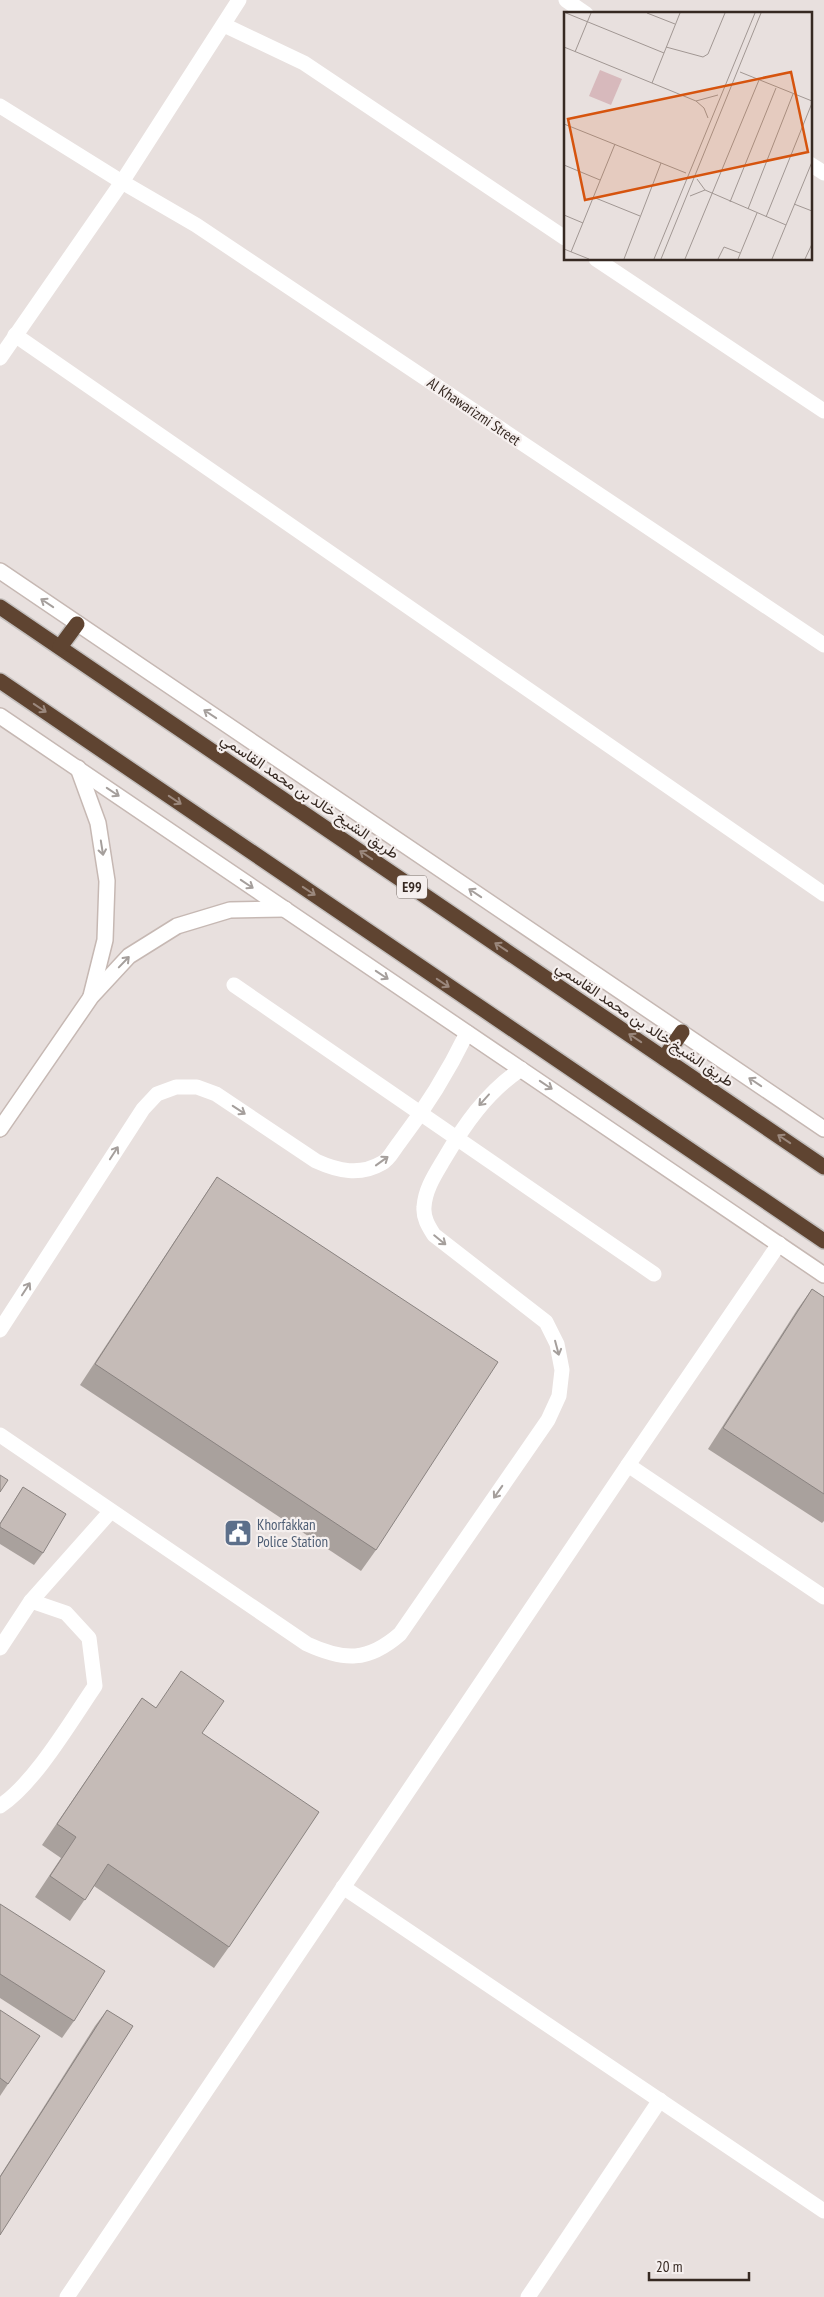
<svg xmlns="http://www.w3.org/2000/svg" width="824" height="2297" font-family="'PT Sans Narrow',Vazirmatn,sans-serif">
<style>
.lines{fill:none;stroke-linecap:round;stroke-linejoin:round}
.secondary-casing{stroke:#c6b8b3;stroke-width:18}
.highway-casing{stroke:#c3bfbd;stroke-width:18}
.lane{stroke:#fff;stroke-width:15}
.street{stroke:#fff;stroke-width:15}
.secondary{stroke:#fff;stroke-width:15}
.highway{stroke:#5f4431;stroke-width:15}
.wall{fill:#a9a19d}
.building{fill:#c5bbb7;stroke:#8a8380}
.oneway{stroke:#a59f9c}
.oneway2{stroke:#9b887d}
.labels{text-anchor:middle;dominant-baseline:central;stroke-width:4.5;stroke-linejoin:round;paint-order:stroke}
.shield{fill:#f5efee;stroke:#6f645f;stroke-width:1}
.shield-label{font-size:14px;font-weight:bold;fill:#362922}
.street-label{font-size:15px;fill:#362922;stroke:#f5efee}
.service-label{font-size:15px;fill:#4e5e75;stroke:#f5efee;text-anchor:start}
.inset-road{fill:none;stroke:#a19793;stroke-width:1}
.view{fill:#d6540e;fill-opacity:0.15;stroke:#d6540e;stroke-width:2.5}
.inset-edge{fill:none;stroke:#362922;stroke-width:2.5}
</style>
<rect width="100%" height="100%" fill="#e8e0de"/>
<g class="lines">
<defs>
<g id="secondary">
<polyline points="0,571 824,1129"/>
<polyline points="0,716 824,1275"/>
<polyline points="78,768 98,823 107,881 105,940 91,996"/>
<polyline points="0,1129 91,997 129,956 177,926 230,910 285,909"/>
</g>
<g id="highway">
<polyline points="0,607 824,1167"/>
<polyline points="60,647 77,624"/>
<polyline points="0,681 824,1241"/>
<polyline points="664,1058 682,1032"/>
</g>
</defs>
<use href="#secondary" class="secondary-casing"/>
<use href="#highway" class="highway-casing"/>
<g class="lane">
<polyline points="0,106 122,182"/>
<polyline points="234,985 654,1274"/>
<path d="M0,1330L143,1109L157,1094L176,1087H197L216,1094L316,1161C338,1171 360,1176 382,1163C389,1160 394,1149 399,1143C425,1109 448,1072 467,1033"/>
<path d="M0,1435L307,1644C344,1661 368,1662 400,1634L548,1420L559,1396L562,1370L557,1344L546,1322L434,1235C429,1227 423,1218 424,1207C425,1190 434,1176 443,1161C464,1125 486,1093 521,1069"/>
<polyline points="0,1648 31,1601 111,1511"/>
<path d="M0,1806C35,1783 71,1721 95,1686L89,1638L66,1613L31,1601"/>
</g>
<g class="street">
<polyline points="566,0 586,14"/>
<polyline points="224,25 304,63 565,238"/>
<polyline points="810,164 824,173"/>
<polyline points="122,182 196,225 824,645"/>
<polyline points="596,259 824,411"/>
<polyline points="15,335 824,894"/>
<polyline points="0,358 122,182 239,0"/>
<polyline points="628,1465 824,1597"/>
<polyline points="343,1887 824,2211"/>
<polyline points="67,2297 628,1465 779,1244"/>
<polyline points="528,2297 660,2100"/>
</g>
<use href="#secondary" class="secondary"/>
<use href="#highway" class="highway"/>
</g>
<g class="wall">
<polygon points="217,1177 376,1550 361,1571 80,1385 203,1198"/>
<polygon points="812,1289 824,1297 824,1521 822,1523 708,1449 797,1310"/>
<polygon points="23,1487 43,1553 34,1565 0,1544 0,1523"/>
<polygon points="142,1698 156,1708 202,1733 229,1947 214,1968 94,1886 70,1921 35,1897 61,1858 42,1845"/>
<polygon points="0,1904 74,2021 62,2038 0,1998"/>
<polygon points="0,2010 8,2084 0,2096"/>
<polygon points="107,2010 0,2235 0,2176 95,2026"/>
</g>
<g class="building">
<polygon points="217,1177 498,1362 376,1550 95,1364"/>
<polygon points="812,1289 824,1297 824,1494 723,1428"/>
<polygon points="0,1475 8,1480 0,1492"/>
<polygon points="23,1487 66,1514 43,1553 0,1527 0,1524"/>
<polygon points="181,1671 224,1701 202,1733 319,1812 229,1947 108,1864 85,1900 50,1876 76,1837 57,1824 142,1698 156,1708"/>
<polygon points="0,1904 105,1971 74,2021 0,1974"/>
<polygon points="0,2010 40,2036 8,2084 0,2078"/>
<polygon points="107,2010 133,2026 0,2235 0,2177"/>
</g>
<defs><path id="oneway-shaft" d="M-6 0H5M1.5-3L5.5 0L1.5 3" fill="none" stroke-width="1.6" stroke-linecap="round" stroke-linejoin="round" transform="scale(1.25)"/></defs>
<g class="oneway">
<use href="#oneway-shaft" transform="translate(47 603) rotate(-146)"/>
<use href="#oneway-shaft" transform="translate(210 714) rotate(-146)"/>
<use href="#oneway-shaft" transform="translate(113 792) rotate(34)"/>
<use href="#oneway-shaft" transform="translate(102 848) rotate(81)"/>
<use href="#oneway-shaft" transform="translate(247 884) rotate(34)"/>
<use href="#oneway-shaft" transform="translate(475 893) rotate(-146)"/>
<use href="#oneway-shaft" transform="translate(124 962) rotate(-46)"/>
<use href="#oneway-shaft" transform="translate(382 975) rotate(34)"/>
<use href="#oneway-shaft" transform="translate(755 1082) rotate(-146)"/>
<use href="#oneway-shaft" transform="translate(546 1085) rotate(34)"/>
<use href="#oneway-shaft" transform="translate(484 1100) rotate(132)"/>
<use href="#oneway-shaft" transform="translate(239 1110) rotate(33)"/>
<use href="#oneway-shaft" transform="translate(114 1153) rotate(-57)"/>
<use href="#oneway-shaft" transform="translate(382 1161) rotate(-36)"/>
<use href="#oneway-shaft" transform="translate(440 1240) rotate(39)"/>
<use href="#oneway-shaft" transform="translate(26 1289) rotate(-57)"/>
<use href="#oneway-shaft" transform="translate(557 1348) rotate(75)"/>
<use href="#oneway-shaft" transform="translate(498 1492) rotate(125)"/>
</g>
<g class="oneway2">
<use href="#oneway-shaft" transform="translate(40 708) rotate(34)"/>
<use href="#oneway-shaft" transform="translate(175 800) rotate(34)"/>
<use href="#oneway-shaft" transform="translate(366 855) rotate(-146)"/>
<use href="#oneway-shaft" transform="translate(309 891) rotate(34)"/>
<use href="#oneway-shaft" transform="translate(501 947) rotate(-146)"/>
<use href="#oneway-shaft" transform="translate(443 983) rotate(34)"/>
<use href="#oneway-shaft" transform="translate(635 1038) rotate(-146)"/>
<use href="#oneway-shaft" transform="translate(784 1139) rotate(-146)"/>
</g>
<defs>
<symbol id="civic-square" viewBox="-11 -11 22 22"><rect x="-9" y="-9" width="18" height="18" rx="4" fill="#5c6f8a" stroke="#f5efee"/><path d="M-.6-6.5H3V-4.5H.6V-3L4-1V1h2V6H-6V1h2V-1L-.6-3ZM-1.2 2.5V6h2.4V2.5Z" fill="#fff"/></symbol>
</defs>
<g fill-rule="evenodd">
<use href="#civic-square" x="222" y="1517" width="32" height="32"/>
</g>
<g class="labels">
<rect class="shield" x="397" y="875.5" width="30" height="23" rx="4"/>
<g class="shield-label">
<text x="412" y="887">E99</text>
</g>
<g class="street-label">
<text transform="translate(474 411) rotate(34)">Al Khawarizmi Street</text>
<text transform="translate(310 796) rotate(34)">طريق الشيخ خالد بن محمد القاسمي</text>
<text transform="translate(645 1024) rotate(34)">طريق الشيخ خالد بن محمد القاسمي</text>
</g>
<g class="service-label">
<text x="257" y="1524">Khorfakkan<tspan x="257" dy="17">Police Station</tspan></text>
</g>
</g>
<g transform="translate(564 12)">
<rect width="248" height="248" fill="#e8e0de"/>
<path d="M36,58L58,67L47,93L25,84Z" fill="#d7b9bc"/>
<path class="inset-road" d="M2,1L100,41M83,1L111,12M0,35L132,89L140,96L144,106M102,35L139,45L144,42L161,1M11,40L27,1M176,60L248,89M88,71L116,1M132,89L154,83M0,112L122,161M0,153L36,168M133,167L141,178L222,213M126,184L141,178M29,185L76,204M166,190L212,76M230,192L248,199M184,197L229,82M0,203L19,211M202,205L248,91M0,237L25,247M7,240L51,132M60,247L97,151M90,247L191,1M97,247L197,1M121,247L195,68M154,247L160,235L176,241M174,247L193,201M208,247L248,150M241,247L248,232"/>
<path class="view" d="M227,60L244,140L21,188L4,107Z"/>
<rect width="248" height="248" class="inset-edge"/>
</g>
<path d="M649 2272v8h100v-8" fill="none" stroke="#362922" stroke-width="2.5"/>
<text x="656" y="2272" font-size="15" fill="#362922" stroke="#f5efee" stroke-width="4" paint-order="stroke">20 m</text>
</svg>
